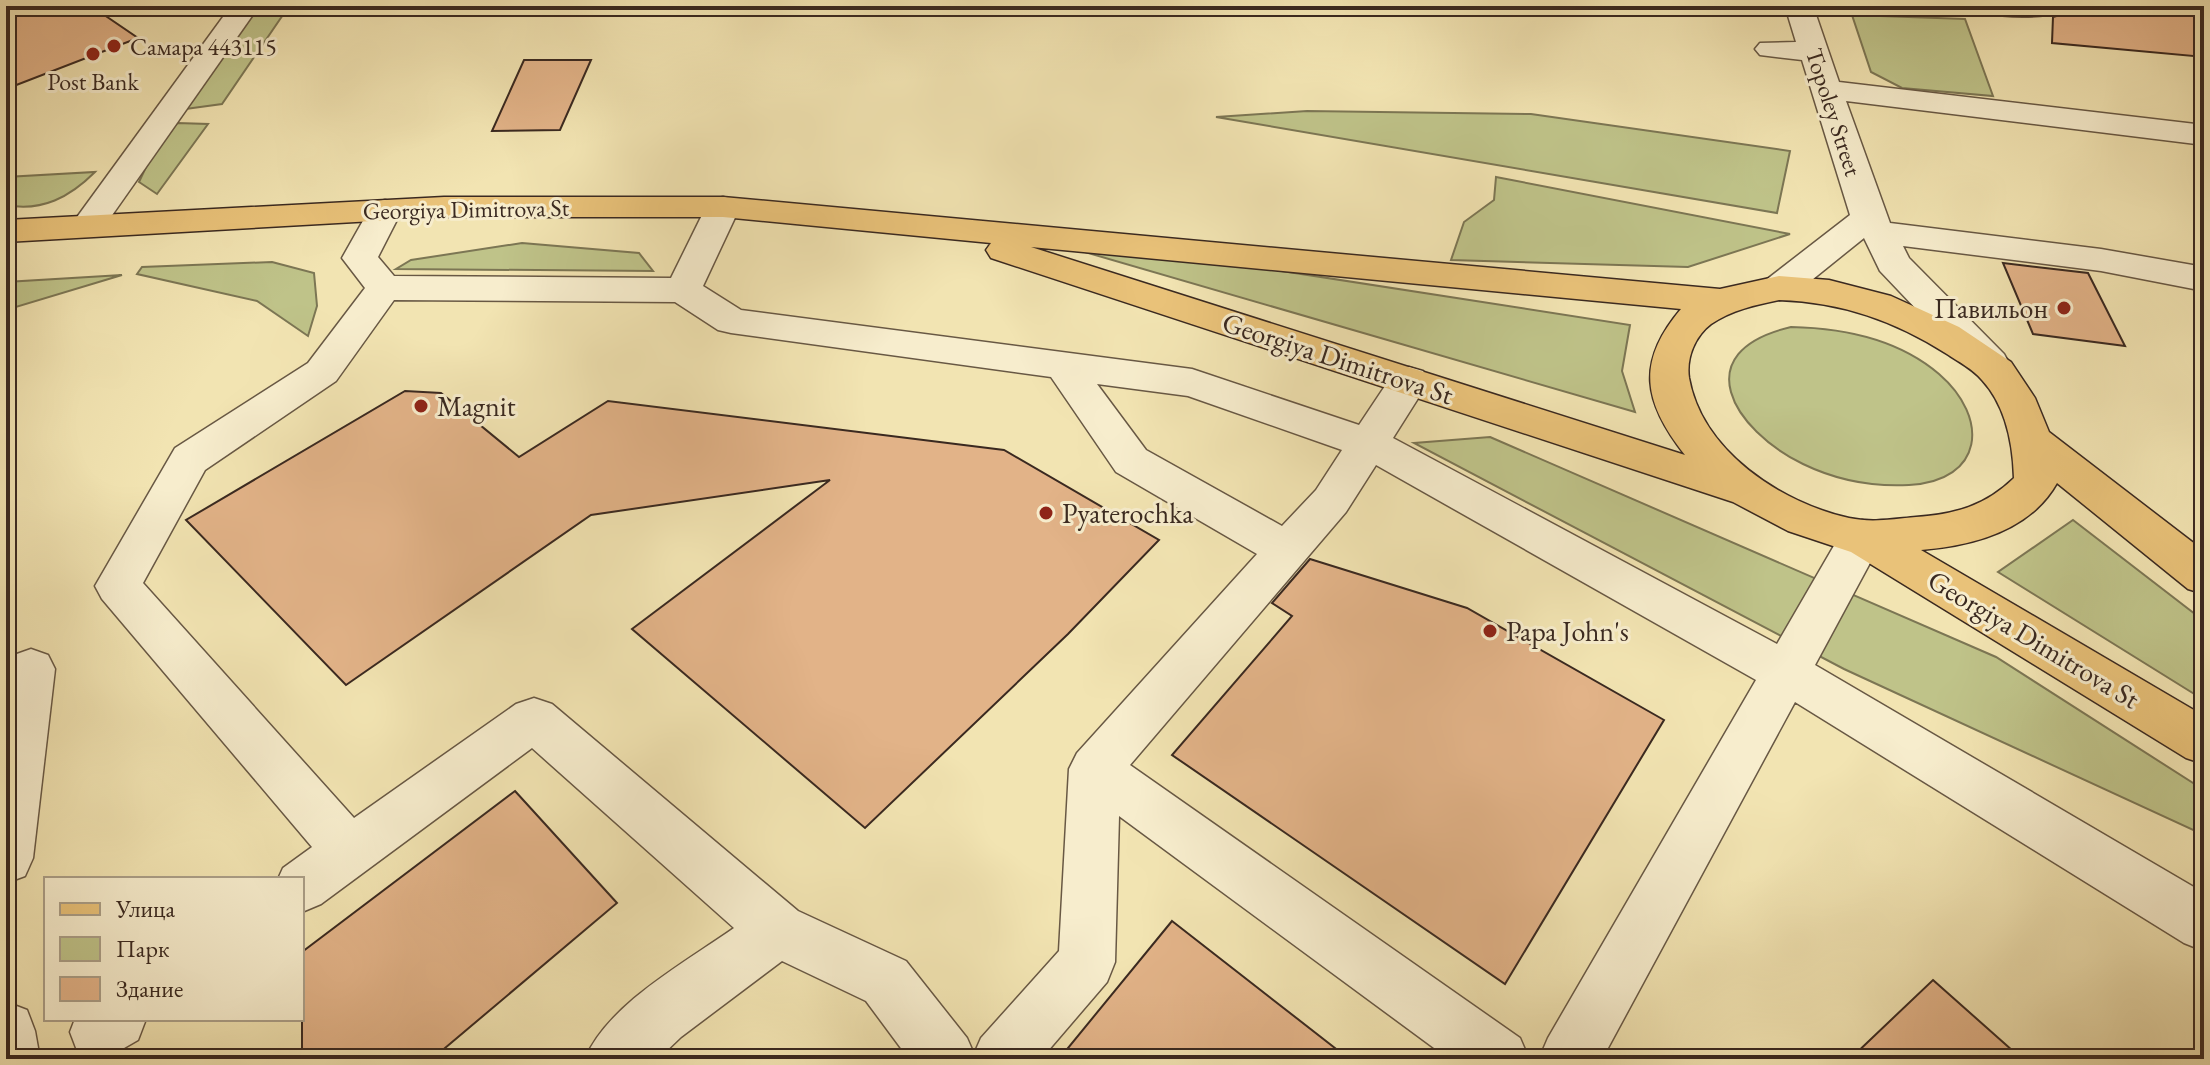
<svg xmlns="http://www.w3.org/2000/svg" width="2210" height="1065" font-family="'EB Garamond',serif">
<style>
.green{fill:#bfc389;stroke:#7c7654;stroke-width:2}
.building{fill:#e2b388;stroke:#3a2920;stroke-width:2}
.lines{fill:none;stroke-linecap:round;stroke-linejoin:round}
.minor-casing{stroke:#685844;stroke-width:3}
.major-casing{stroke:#3a2920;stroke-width:3}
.minor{fill:#f7edcd;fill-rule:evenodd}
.major{fill:#e9c279;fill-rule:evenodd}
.poi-dot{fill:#8f2418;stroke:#f7edcd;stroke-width:3}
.labels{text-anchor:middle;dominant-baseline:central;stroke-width:6;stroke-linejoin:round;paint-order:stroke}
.far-poi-label{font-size:24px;fill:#3a2920;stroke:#f7edcd;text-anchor:start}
.far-street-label{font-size:24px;fill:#3a2920;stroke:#f7edcd}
.poi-label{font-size:28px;fill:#3a2920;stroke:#f7edcd;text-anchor:start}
.street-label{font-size:28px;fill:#3a2920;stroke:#f7edcd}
</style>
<rect width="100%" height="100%" fill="#f2e4b2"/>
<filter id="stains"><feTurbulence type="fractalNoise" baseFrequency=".0025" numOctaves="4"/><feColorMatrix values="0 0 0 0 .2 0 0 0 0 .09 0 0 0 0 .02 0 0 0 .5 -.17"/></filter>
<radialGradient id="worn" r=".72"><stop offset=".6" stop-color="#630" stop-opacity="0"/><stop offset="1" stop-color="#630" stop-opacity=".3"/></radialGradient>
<g class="green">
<polygon points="246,6 289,6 222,104 171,111"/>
<polygon points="1852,15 1965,19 1993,96 1902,88 1871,72"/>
<polygon points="1307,111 1531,114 1790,151 1777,213 1216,117"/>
<polygon points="177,123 208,124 157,194 139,182 154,150"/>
<path d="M95,172C70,197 42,212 6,205V177Z"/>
<polygon points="1496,177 1790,234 1688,267 1451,260 1464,222 1494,200"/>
<polygon points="1076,239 1630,325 1622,371 1635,412 1071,248"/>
<polygon points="522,243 639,253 653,271 396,269 411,260"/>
<polygon points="272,262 314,273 317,306 308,336 257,301 137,274 142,267"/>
<polygon points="122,275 6,310 6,282"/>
<path d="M1791,327C1844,328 1898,339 1939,374C1990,418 1984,481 1909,485C1872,487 1836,480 1803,464C1733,430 1685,352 1791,327Z"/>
<polygon points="1490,437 1996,657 2204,790 2204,835 1844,669 1414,443"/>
<polygon points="2073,520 2204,621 2204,700 1998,572"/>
</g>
<g class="building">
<polygon points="6,6 91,6 138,38 6,89"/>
<polygon points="2069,6 2204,6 2204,57 2052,43 2053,17 2064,14"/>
<polygon points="524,60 591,60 560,130 492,131"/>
<polygon points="2003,263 2088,273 2125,346 2033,334"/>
<polygon points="405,391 441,393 519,457 608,401 1004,450 1159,540 1068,634 865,828 632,629 830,480 591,515 346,685 186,520"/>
<polygon points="1310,559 1467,608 1664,720 1505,984 1172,755 1292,616 1272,603"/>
<polygon points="515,791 617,903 432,1059 302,1059 302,952"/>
<polygon points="1172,921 1349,1059 1059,1059"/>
<polygon points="1933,980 2022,1059 1850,1059"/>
</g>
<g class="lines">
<defs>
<g id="minor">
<polygon points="231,6 259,6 101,231 89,235 77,231 72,224"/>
<polygon points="1785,6 1813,6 1839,82 2204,125 2204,145 1846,101 1890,223 2101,249 2204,267 2204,291 2101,271 1903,246 1909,258 2004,354 2009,363 2004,372 1990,376 1976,372 1880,271 1864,238 1792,296 1779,300 1766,296 1761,288 1766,280 1850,215 1802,60 1760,55 1755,49 1760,43 1796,42"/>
<path d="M1980,6H2066L2062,12C2039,18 2007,18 1984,12Z"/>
<path d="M723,197L735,200L740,207L703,286L741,310L1192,369L1359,425L1395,371L1409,367L1423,371L1429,381L1393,438L1777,644L1846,525L1862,520L1878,525L1884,537L1815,665L2204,893V951L2184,943L1795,702L1602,1059H1539L1548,1038L1756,680L1376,465L1346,512L1130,765L1520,1038L1529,1059H1449L1119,816L1115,962L1107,982L1041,1059H909L866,1001L782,961L681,1037L658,1059H585C608,1004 686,962 734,928L532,748L321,904L302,912V879H278L283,868L312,847L102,599L95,586L175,448L308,363L365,288L342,258L373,203L385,200L397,203L402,210L378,257L394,276L671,278L706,207L711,200ZM394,300L675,302L718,330L731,333L1051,377L1116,472L1257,554L1077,753L1069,769L1059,951L981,1038L974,1054L967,1038L906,961L798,911L552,704L534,698L516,704L354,818L143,583L205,470L336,381ZM1097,384L1188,396L1342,450L1316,490L1282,526L1146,450Z"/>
<polygon points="31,649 48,655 55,669 33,858 25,876 6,883 6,675 14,655"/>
<polygon points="6,1002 27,1010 35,1031 40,1059 6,1059"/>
<polygon points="75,1019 146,1019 138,1040 105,1059 78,1053 70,1032"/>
</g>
<path id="major" d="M444,197H723L1720,289L1779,276L1829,280L1891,296L1959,327L2011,362L2035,398L2049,432L2204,551V594L2188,589L2057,483C2030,531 1972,546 1921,550L2204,716V764L2186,758L1851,552L1788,531L1733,502L991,258L986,250L991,243L723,217H444L6,242V220ZM1031,247L1681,309C1636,362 1643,402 1685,455ZM1779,300C1842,302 1895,321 1947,354C1959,362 1973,369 1982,380C2006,406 2013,444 2014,478C1985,506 1956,514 1916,517C1893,519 1872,523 1849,518C1781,503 1702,451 1689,378C1686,358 1695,336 1711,324C1732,310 1755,305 1779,300Z"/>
</defs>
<use href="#minor" class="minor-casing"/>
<use href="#major" class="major-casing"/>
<use href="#minor" class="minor"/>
<use href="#major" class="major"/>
</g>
<g class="poi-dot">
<circle cx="114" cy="46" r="8"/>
<circle cx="93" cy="54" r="8"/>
<circle cx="2064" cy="308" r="8"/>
<circle cx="421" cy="406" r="8"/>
<circle cx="1046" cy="513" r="8"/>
<circle cx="1490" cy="631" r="8"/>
</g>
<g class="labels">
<g class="far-poi-label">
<text x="130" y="46">Самара 443115</text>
<text x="93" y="81" text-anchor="middle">Post Bank</text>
</g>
<g class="far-street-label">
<text transform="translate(1834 112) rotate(72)">Topoley Street</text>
<text transform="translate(466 209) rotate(-1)">Georgiya Dimitrova St</text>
</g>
<g class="poi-label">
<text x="2048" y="308" text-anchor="end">Павильон</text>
<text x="437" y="406">Magnit</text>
<text x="1062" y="513">Pyaterochka</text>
<text x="1506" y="631">Papa John's</text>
</g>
<g class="street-label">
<text transform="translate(1338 358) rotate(18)">Georgiya Dimitrova St</text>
<text transform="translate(2034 639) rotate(31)">Georgiya Dimitrova St</text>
</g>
</g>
<rect width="2210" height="1065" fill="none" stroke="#f2e4b2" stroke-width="32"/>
<rect x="8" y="8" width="2194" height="1049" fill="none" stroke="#3a2920" stroke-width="4"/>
<rect x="16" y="16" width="2178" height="1033" fill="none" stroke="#3a2920" stroke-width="2"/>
<rect x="44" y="877" width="260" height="144" fill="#f7edcd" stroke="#ab9f88" stroke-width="2"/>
<rect x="60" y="903" width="40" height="12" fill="#e9c279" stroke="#ab9f88" stroke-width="2"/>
<text x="116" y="917" font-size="24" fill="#3a2920">Улица</text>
<rect x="60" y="937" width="40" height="24" fill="#bfc389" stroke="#ab9f88" stroke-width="2"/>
<text x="116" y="957" font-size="24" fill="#3a2920">Парк</text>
<rect x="60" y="977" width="40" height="24" fill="#e2b388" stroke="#ab9f88" stroke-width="2"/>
<text x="116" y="997" font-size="24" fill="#3a2920">Здание</text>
<rect width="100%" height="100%" filter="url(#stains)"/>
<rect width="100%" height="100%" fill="url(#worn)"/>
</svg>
